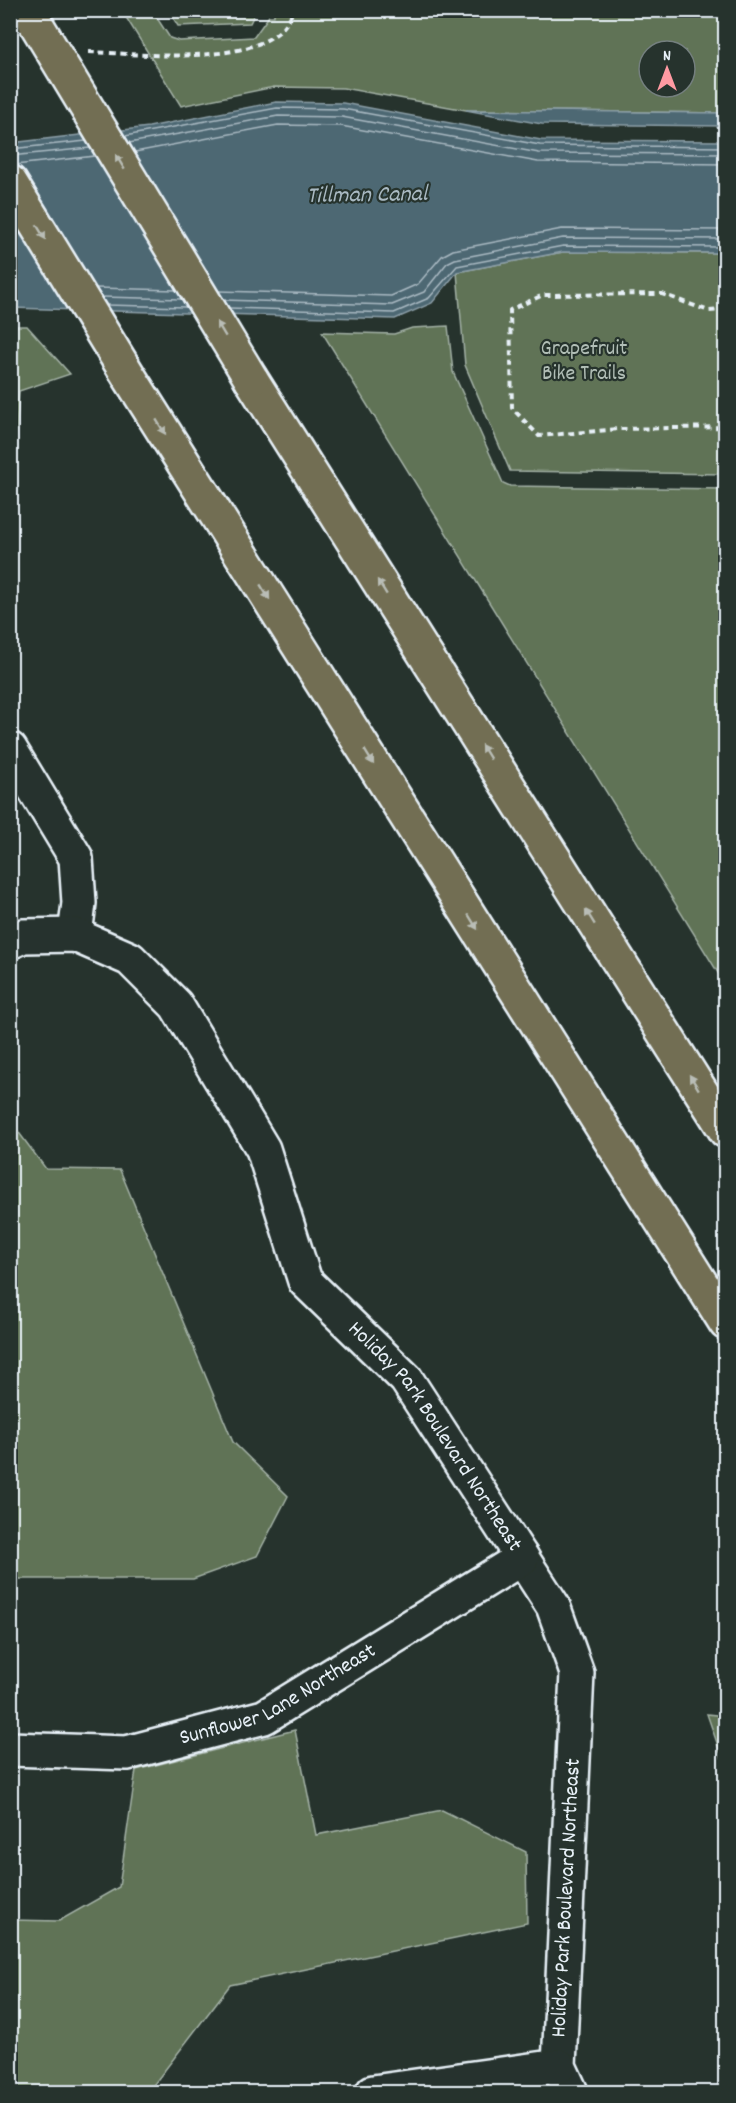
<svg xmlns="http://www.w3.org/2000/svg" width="736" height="2103" font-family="Dekko,sans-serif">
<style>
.green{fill:#607356;stroke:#a4b2a7;stroke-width:1.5;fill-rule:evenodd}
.water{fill:#4e6873;stroke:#8c9fa8;stroke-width:1.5}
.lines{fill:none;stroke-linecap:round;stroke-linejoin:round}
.shore{stroke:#aabac3;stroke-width:1.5}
.minor-casing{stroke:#e8f1f8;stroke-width:38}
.motorway-casing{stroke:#e8f1f8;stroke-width:38}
.path{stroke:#e8f1f8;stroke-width:4;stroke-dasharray:6 4.5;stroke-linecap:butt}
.minor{stroke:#26332d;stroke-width:33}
.motorway{stroke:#726e52;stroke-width:33}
.motorway-bridge-casing{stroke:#e8f1f8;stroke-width:38;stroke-linecap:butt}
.motorway-bridge{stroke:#726e52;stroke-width:33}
.oneway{fill:#b9bdb6}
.labels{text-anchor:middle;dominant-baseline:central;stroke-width:4.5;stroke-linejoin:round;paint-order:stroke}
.park-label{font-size:22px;fill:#b2bfb7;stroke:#26332d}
.street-label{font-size:22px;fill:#e8f1f8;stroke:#26332d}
.water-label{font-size:24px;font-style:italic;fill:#aabac3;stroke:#26332d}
</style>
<rect width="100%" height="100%" fill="#26332d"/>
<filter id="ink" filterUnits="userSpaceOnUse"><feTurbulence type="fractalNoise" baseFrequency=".0167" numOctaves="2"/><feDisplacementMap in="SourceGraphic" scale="12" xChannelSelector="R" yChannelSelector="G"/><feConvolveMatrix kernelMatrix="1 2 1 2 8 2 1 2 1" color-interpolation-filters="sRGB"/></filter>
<g filter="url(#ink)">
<g class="green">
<polygon points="169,11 256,11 250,23 178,26"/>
<path d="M274,11H725V113L466,110L343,88L274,87L181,106L124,14L155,15L170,38L179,41L254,37L269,16H274ZM649,51H685V87H649Z"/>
<polygon points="563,252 725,253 725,474 510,471 465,365 457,272"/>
<polygon points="10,326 27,326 70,374 19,391 14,472 10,472"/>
<polygon points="448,326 453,372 503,483 510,486 725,489 726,968 720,976 322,332 394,334 412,328"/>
<polygon points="11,1122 46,1169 120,1170 233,1442 288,1496 257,1556 193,1579 11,1579"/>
<polygon points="707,1714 725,1716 725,1766"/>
<polygon points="295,1730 316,1835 442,1810 526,1852 527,1923 230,1985 148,2092 11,2092 11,1920 59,1921 119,1887 136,1770"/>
</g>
<g class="water">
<polygon points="276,102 343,103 541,140 725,141 725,253 563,252 457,272 432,303 395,319 11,308 11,143 149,127"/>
<polygon points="466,110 725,113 725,126 542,124"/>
</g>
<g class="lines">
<g class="shore">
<polyline points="125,136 277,108 343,109 540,145 726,147"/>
<polyline points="129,143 278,116 342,117 539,153 726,154"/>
<polyline points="10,149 86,141"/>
<polyline points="135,152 278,125 341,126 538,162 726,164"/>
<polyline points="10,156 90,148"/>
<polyline points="15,165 95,156"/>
<polyline points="96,288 176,290"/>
<polyline points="219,291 391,296 418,284 442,256 453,250 562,229 726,230"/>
<polyline points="102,297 182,299"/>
<polyline points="224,300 392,305 424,292 447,263 455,259 563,238 726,239"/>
<polyline points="106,305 186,307"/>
<polyline points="229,308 394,313 429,298 457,266 563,246 726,247"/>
</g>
<defs>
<g id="minor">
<polyline points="10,749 76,858 79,903 75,935"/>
<path id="s1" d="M10,942L23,936L75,935L130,959L176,1005L263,1149L305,1281L406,1379L553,1606L577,1673L559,2066L571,2092"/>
<path id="s2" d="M10,1749L127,1753L264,1717L522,1558"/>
<polyline points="373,2092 559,2066"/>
</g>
<g id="motorway">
<polyline points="10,182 130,378 726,1323"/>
<polyline points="251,379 726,1131"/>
</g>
</defs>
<use href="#minor" class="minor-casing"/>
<use href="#motorway" class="motorway-casing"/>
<g class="path">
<path d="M89,52C139,53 275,72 293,10"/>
<polyline points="726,310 709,311 662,294 543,295 510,310 512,408 539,436 620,429 726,427"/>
</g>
<use href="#minor" class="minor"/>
<use href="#motorway" class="motorway"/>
<defs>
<polyline id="motorway-bridge" points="35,22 251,379"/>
</defs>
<use href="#motorway-bridge" class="motorway-bridge-casing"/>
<use href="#motorway-bridge" class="motorway-bridge"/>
</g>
<defs><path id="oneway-solid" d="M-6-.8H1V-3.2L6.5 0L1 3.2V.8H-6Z" transform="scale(1.5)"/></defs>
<g class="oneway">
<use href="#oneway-solid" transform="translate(120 162) rotate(-121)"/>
<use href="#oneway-solid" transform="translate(41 232) rotate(59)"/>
<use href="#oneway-solid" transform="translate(221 329) rotate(-121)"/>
<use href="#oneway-solid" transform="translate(161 427) rotate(58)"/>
<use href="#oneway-solid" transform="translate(382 587) rotate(-122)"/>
<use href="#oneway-solid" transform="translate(265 592) rotate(58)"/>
<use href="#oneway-solid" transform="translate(486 752) rotate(-122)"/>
<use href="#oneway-solid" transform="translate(369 757) rotate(58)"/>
<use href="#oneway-solid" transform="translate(590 917) rotate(-122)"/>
<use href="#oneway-solid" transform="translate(473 922) rotate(58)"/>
<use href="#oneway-solid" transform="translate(694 1082) rotate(-122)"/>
</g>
</g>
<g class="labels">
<g class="park-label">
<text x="584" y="349">Grapefruit<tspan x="584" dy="25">Bike Trails</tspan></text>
</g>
<g class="street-label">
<text stroke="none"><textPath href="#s1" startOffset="702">Holiday Park Boulevard Northeast</textPath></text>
<text stroke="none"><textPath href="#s2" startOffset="280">Sunflower Lane Northeast</textPath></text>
<text transform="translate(567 1898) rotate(-87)">Holiday Park Boulevard Northeast</text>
</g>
<g class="water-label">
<text transform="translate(367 196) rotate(-1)">Tillman Canal</text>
</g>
</g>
<rect width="736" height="2103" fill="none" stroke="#26332d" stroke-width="36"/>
<rect x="18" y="18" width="700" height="2067" fill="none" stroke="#e8f1f8" stroke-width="2" filter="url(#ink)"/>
<g transform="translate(667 69)"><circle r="28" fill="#26332d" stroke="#747f7e" stroke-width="1.5"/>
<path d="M0-4.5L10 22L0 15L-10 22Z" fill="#ff9aa2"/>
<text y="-9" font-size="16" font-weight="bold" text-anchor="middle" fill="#e8f1f8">N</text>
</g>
</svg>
